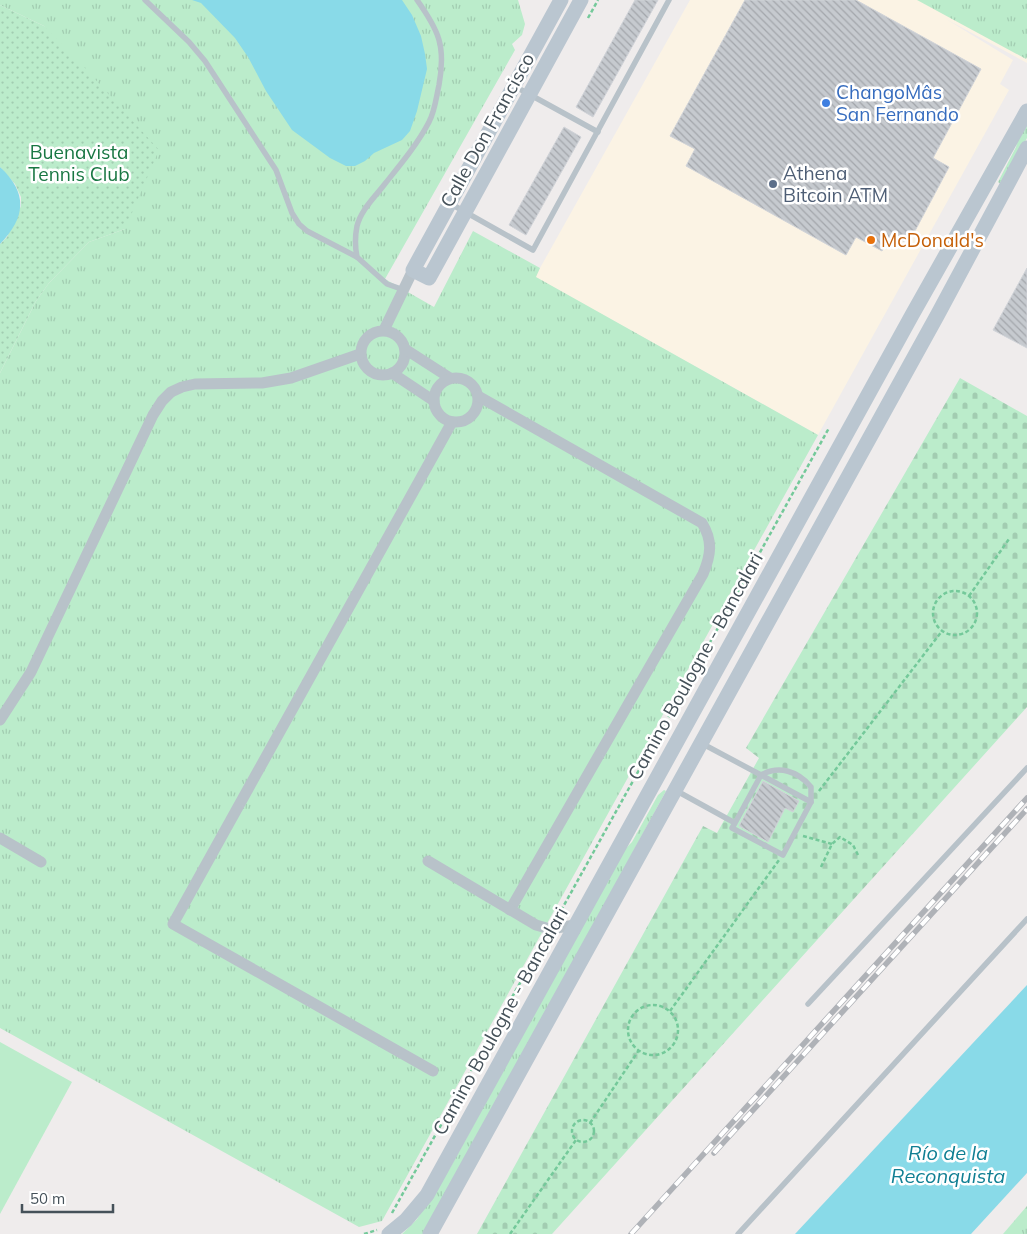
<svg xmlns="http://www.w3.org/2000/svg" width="1027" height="1234" font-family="Mulish,sans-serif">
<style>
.commercial{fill:#fbf3e4}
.grass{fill:url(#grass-tufts)}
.cemetery{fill:url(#cemetery-stones)}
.park{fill:url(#park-dots)}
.pitch{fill:#bbeccb}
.water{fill:#89dae8}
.building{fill:url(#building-back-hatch);stroke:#d0d3d8}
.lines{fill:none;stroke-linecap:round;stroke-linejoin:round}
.path{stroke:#74c99a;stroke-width:2.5;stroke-dasharray:4 2.5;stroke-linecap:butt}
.lane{stroke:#b8c2c9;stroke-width:5.5}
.street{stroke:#b8c2c9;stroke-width:11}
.secondary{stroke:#bac6d0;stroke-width:15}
.rail-casing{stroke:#afb2b7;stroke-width:5.5}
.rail{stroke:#fff;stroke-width:4;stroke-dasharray:11;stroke-linecap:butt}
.shop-dot{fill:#3f7fe0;stroke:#fff;stroke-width:2}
.service-dot{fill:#5c6f8a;stroke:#fff;stroke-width:2}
.food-dot{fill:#e8710a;stroke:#fff;stroke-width:2}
.labels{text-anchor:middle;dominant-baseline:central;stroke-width:5;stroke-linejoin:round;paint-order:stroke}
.shop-label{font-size:19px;fill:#366cbe;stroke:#fff;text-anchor:start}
.street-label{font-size:19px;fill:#455159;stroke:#fff}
.park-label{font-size:19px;fill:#197743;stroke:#fff}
.service-label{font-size:19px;fill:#4e5e75;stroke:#fff;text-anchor:start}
.food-label{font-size:19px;fill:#c56008;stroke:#fff;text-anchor:start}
.water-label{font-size:20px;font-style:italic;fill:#107f93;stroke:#fff}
</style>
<defs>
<pattern id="grass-tufts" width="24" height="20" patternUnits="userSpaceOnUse" patternTransform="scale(1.25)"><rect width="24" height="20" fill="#bbeccb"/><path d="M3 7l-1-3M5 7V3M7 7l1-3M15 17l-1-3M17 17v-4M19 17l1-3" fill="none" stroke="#a2ccb1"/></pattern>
<pattern id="cemetery-stones" width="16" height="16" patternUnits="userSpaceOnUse" patternTransform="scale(1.25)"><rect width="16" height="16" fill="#bbeccb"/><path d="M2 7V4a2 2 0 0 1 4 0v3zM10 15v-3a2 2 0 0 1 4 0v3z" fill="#a2ccb1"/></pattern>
<pattern id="park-dots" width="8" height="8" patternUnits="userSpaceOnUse" patternTransform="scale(1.25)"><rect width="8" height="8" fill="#bbeccb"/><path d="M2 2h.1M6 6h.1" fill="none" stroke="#a2ccb1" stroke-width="1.8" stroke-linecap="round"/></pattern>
<pattern id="building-back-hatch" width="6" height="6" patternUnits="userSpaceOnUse" patternTransform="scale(1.25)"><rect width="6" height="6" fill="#c6cacf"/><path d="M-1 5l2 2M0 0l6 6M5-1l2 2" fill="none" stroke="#a3a6ab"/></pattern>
</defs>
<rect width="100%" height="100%" fill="#efecec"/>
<polygon class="commercial" points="690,0 1027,0 1027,63 946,19 1013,60 1000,84 1009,90 818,435 535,277"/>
<g class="grass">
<polygon points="0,0 518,0 525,24 522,35 512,44 515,50 385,279 434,307 473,231 540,268 536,277 818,435 382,1221 359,1227 0,1028 0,373 36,301 49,283 89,242 125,229 44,26 0,5"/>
<polygon points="917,0 1027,0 1027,57 1026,59"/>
<polygon points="1027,117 1027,138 1002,185 998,182 1016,147 1021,126"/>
<polygon points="664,790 666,791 426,1234 402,1234 417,1219 450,1168 624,850 632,842 658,795"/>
<polygon points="1027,1206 1027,1234 1003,1234"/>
</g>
<polygon class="cemetery" points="960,378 1027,416 1027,707 552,1234 477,1234 703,826 717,833 759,758 746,748"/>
<polygon class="park" points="0,5 44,26 84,67 159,150 125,229 89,242 49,283 36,301 0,373 0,244 7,237 21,206 21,197 15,184 0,167"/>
<polygon class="pitch" points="0,1042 72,1082 0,1214"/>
<g class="water">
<polygon points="192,0 402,0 412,15 421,36 425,54 427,69 417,111 410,131 402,140 374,153 365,161 355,166 346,166 330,158 292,130 266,91 248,57 235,38 201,3"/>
<path d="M0,167C28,193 26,217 0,244Z"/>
<polygon points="1027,985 1027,1173 971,1234 795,1234"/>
</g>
<g class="building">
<polygon points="635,0 658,0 593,117 576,107"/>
<polygon points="745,0 856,0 981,69 933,158 949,167 908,244 891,234 882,251 856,237 846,255 686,166 695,149 670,136"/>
<polygon points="564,127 581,137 526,235 509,225"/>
<polygon points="1027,268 1027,348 993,330"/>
<polygon points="763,781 799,801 793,812 785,808 768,842 739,826"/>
</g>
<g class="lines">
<g class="path">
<polyline points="588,18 598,0"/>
<circle cx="955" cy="613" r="22"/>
<polyline points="969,596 1009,539"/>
<polyline points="819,791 942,631"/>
<polyline points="803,836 832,844"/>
<polyline points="821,867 832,844 840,837 853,845 858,855"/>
<polyline points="558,916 829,428"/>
<circle cx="653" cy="1030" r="25"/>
<polyline points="670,1011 779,860"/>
<circle cx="583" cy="1131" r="11"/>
<polyline points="590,1123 639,1050"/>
<polyline points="392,1213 545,938"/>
<polyline points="364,1234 377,1230"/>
<polyline points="510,1234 576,1140"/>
</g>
<g class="lane">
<polyline points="145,0 189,42 205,61 276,170 292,213 299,224 307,231 357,257 387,284 404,290"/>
<polyline points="516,87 598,132"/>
<polyline points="451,204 533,250 669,0"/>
<path d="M357,257C355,247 355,236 357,226C361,210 374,198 384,185C400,165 417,145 429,122C435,111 436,98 439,85C446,46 439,31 417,0"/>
<path d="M701,743L761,775C779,765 798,771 811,787V802"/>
<polyline points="675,790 735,823 761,775 811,802 783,855 732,828 735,823"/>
<polyline points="808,1004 1027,768"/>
<polyline points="738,1234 1027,919"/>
</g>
<g class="street">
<polyline points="384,330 413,270"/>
<circle cx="383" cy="353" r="22"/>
<polyline points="405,349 450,378"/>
<polyline points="392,373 434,401"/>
<circle cx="456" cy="400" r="22"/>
<path d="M478,396L702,523C713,541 711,555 703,574L510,910"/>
<polyline points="0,720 31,672 153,415 162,401 171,392 182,387 195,384 262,383 291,378 360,354"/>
<polyline points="0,838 41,862"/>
<polyline points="428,861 536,925 550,929 575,925"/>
<polyline points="433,1071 173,924 452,422"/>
</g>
<g class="secondary">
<polyline points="561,0 413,270 429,278 581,0"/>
<polyline points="389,1234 406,1220 427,1195 912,315 1027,111"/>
<polyline points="430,1234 938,314 1027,148"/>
</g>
<defs>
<g id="rail">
<polyline points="714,1153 1027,809"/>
<polyline points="631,1234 1027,798"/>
</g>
</defs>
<use href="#rail" class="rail-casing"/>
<use href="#rail" class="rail"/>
</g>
<circle class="shop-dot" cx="826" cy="103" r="5"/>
<circle class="service-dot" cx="773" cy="184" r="5"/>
<circle class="food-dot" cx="871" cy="240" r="5"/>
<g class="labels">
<g class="shop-label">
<text x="836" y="92">ChangoMâs<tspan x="836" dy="22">San Fernando</tspan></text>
</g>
<g class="street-label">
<text transform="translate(487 130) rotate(-61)">Calle Don Francisco</text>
<text transform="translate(695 666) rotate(-61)">Camino Boulogne - Bancalari</text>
<text transform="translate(500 1021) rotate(-61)">Camino Boulogne - Bancalari</text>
</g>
<g class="park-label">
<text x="79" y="152">Buenavista<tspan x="79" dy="22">Tennis Club</tspan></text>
</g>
<g class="service-label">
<text x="783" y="173">Athena<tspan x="783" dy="22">Bitcoin ATM</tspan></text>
</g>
<g class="food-label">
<text x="881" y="240">McDonald's</text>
</g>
<g class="water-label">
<text x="948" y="1152">Río de la<tspan x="948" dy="23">Reconquista</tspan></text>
</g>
</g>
<path d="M22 1204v8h91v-8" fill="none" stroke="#455159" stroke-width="2.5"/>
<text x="30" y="1204" font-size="15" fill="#455159" stroke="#ffffff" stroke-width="4" paint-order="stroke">50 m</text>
</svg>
